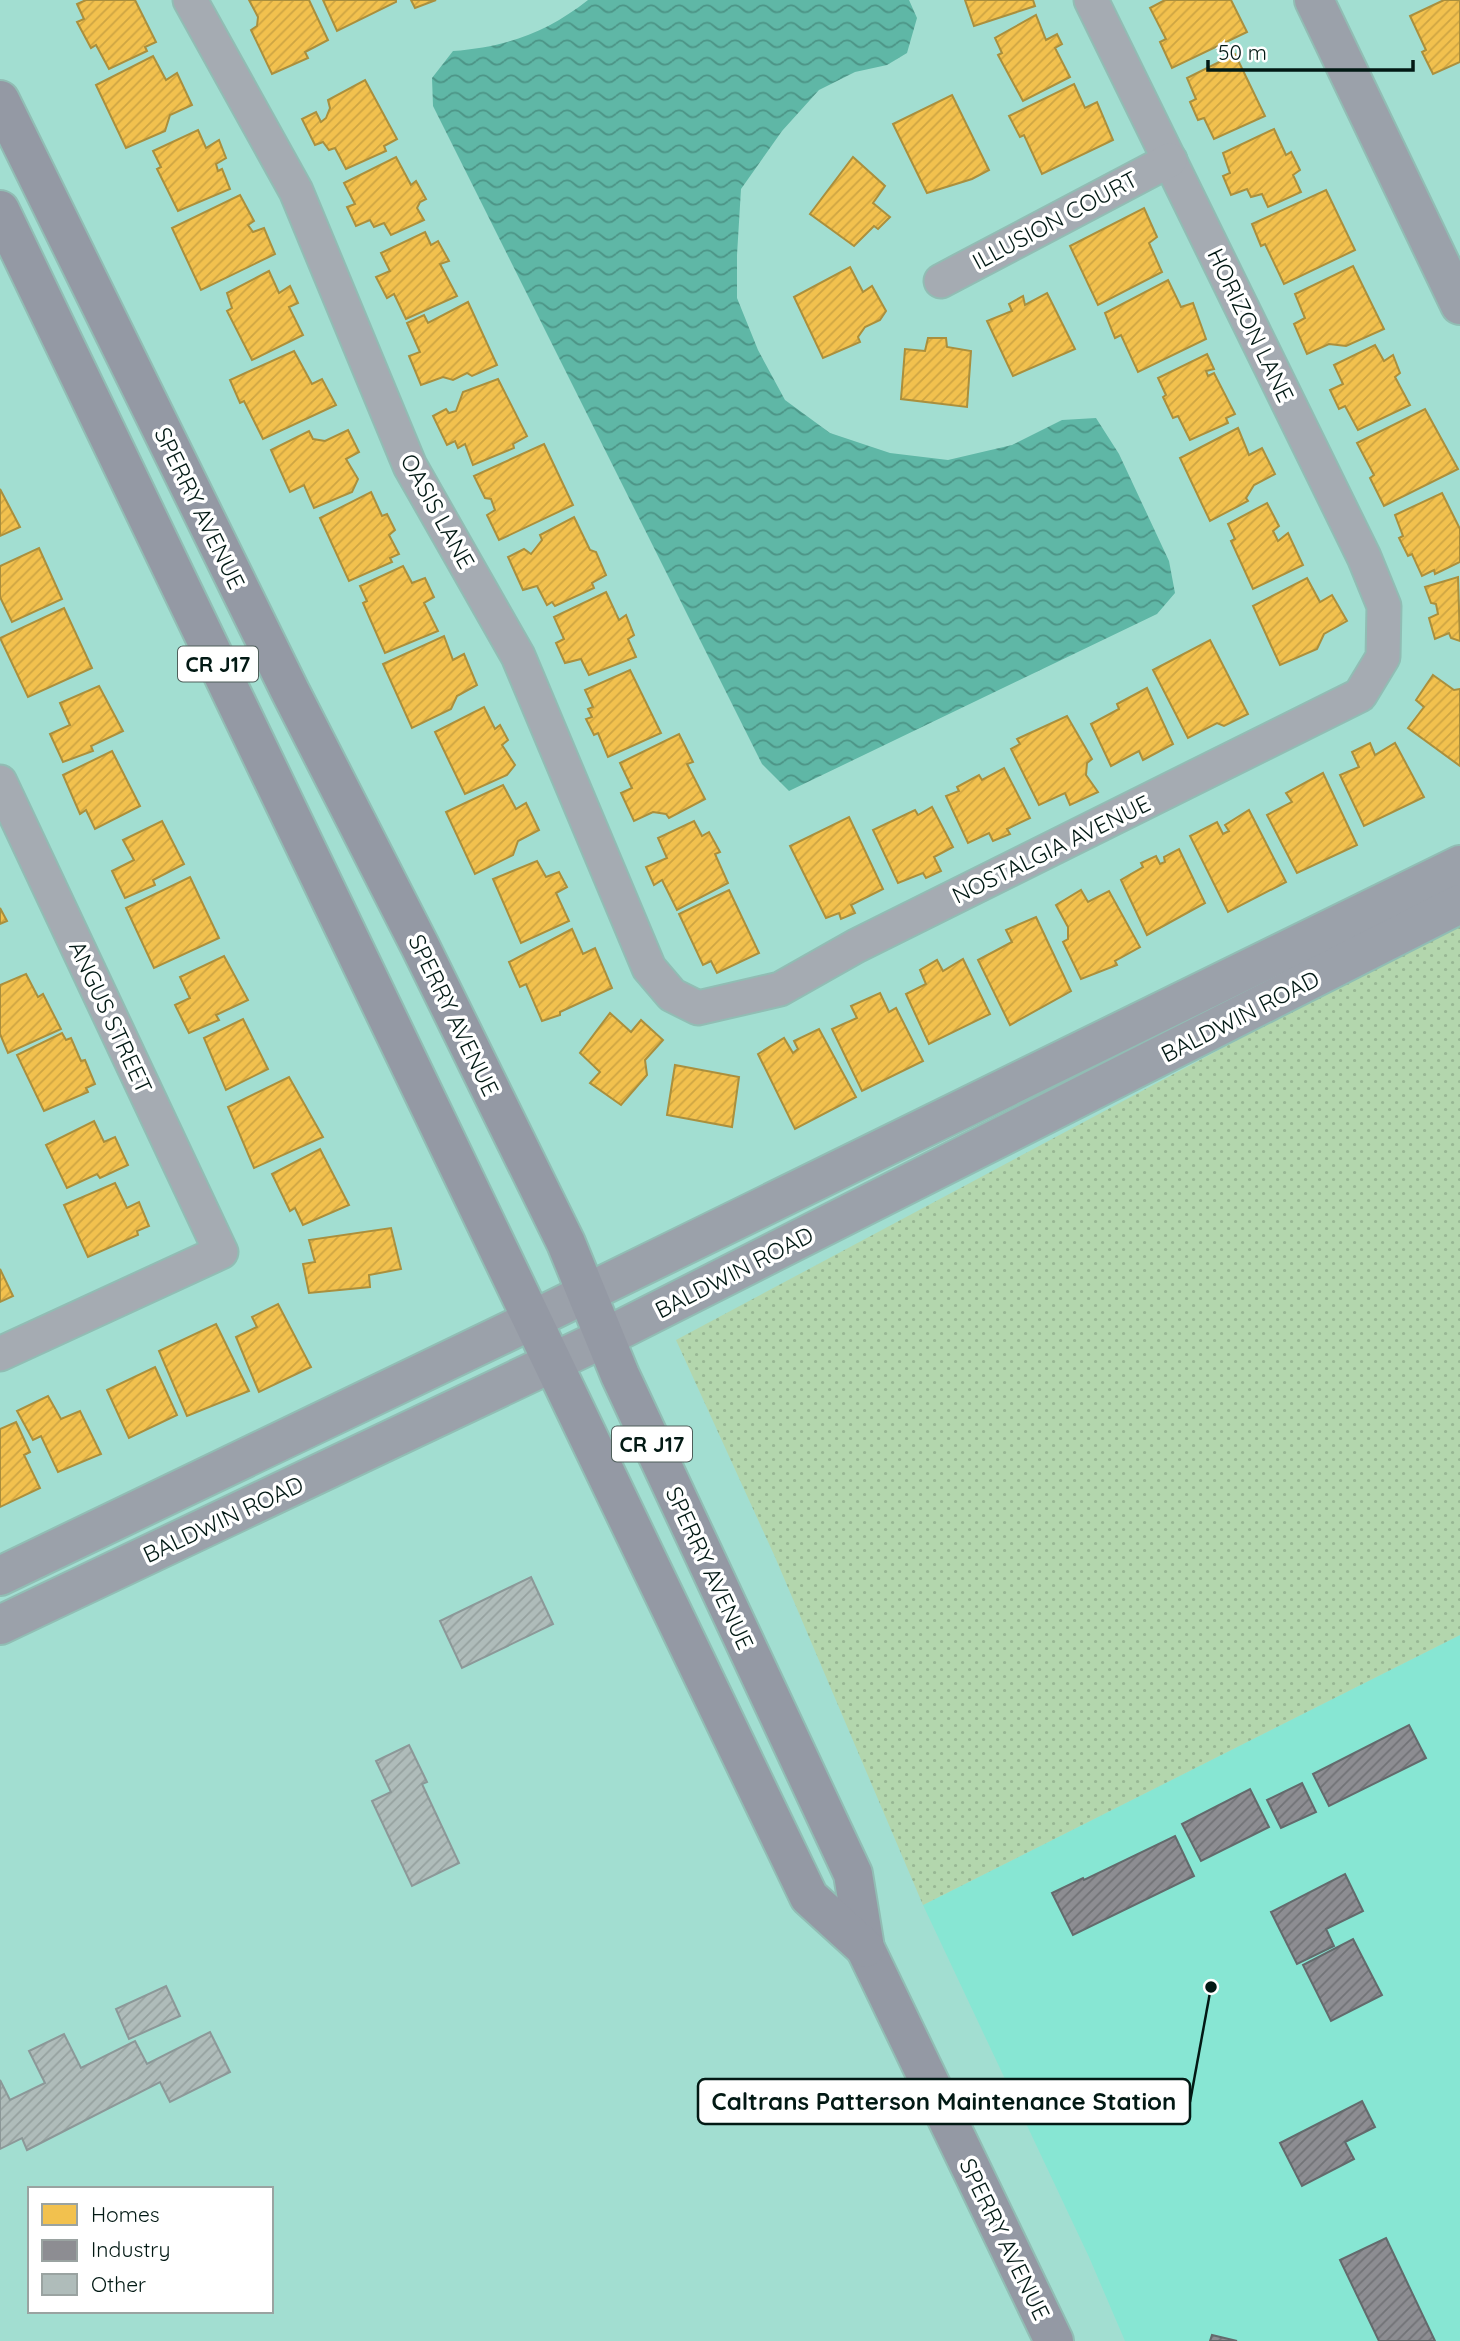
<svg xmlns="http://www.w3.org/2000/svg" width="1460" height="2341" font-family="Quicksand,sans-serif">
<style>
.built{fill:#87e6d3}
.grass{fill:url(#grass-dots)}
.water{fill:url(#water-waves)}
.homes{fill:url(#homes-hatch);stroke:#aa8f3d;stroke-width:2}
.industry{fill:url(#industry-hatch);stroke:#636a6c;stroke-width:2}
.building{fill:url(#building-hatch);stroke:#8c9898;stroke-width:2}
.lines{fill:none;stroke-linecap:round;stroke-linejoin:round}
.minor-casing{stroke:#91bdb4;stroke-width:37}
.secondary-casing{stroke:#91bdb4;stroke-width:42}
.primary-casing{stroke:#91bdb4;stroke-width:42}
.minor{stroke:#a5abb2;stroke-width:33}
.secondary{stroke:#9ba1aa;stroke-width:38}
.primary{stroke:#9499a4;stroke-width:38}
.labels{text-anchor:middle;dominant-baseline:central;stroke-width:7;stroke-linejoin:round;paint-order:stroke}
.shield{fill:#fff;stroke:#4e5e5a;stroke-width:2}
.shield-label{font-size:21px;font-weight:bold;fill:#021914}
.street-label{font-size:23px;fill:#021914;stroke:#fff}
.leader{fill:none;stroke:#021914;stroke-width:2.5}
.callout-dot{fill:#021914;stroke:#fff;stroke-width:2.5}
.callout{fill:#fff;stroke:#021914;stroke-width:2.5}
.callout-label{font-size:24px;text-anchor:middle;font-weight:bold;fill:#021914}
</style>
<defs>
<pattern id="grass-dots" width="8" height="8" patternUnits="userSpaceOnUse" patternTransform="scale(1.75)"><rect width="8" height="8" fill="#b3d6ad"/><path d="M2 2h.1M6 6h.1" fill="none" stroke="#98b794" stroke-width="1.8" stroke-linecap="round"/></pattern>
<pattern id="water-waves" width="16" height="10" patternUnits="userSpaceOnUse" patternTransform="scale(1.75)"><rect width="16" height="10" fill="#5fb7a6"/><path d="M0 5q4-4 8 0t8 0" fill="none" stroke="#4c9486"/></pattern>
<pattern id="homes-hatch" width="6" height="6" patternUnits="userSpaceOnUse" patternTransform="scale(1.75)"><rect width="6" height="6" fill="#f2c14e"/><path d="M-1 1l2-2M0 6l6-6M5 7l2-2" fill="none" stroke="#cea543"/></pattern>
<pattern id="industry-hatch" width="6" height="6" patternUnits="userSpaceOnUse" patternTransform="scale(1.75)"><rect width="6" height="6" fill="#8d8d92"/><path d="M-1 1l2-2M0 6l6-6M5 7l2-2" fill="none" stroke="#717276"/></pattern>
<pattern id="building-hatch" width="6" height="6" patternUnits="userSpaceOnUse" patternTransform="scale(1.75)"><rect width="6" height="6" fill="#afbcba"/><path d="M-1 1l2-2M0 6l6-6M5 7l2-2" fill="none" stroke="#95a19f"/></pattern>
</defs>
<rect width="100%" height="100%" fill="#a2ded1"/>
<polygon class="built" points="1460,1635 1460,2341 1125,2341 1089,2257 923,1905"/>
<polygon class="grass" points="1460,921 1460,1635 923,1905 775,1557 676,1340"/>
<path class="water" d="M588,0H909L917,18L907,53L887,65L855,72L819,90L782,131L741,189L737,255V298L758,350L785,400L830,433L890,453L948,460L1012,445L1062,420L1096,418L1119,454L1169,561L1175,593L1157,614L789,791L762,764L433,106L432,78L453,51C506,47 546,33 588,0Z"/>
<g class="homes">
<polygon points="86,0 135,0 156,42 145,47 147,51 109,69 96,45 91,48 77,22 84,19 77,4"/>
<polygon points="249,0 309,0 328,40 305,52 308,58 272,74 251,30 257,26 258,17"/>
<polygon points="323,0 396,0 396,2 337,31"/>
<polygon points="411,0 436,0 415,8"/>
<polygon points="965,0 1033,0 1035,6 974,26"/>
<polygon points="1165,0 1231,0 1247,32 1172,68 1160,42 1166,39 1150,8"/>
<polygon points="1444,0 1460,0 1460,62 1433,74 1422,52 1426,50 1410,16"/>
<polygon points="1036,15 1046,40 1057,34 1062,44 1055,48 1070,77 1023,101 998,55 1002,53 995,38"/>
<polygon points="1235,54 1265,116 1214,139 1204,118 1198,120 1190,102 1196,99 1187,78"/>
<polygon points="153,56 166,80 177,73 192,105 170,115 165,131 126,148 96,85"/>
<polygon points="365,80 397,139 384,146 386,151 346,169 335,148 329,150 323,142 315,145 302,119 316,112 321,122 326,118 330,108 328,100"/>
<polygon points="1074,84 1085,108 1097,102 1113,140 1042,174 1024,135 1020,137 1009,116"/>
<polygon points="952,95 989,170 972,179 927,193 893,124"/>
<polygon points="1274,129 1286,155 1291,152 1300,170 1293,175 1301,192 1268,207 1262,194 1251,197 1247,189 1231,195 1223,176 1230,173 1223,153"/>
<polygon points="198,130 206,148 219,140 226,158 216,164 218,171 222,169 230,189 178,211 157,169 161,167 153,151"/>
<polygon points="396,157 411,185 416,181 426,199 420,202 417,208 424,220 391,235 384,223 374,227 370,220 356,226 347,207 355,204 344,183"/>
<polygon points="853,157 885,186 873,203 890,217 878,229 874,226 854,246 810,214"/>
<polygon points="1326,190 1355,250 1284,284 1265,244 1261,246 1252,224"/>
<polygon points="240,195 254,221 248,225 253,232 264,228 275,254 201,290 172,228"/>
<polygon points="1144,208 1157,237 1149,243 1162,272 1098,305 1070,246"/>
<polygon points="425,232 431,245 438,241 449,261 440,264 457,296 406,319 394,294 387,298 376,277 390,271 381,253"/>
<polygon points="1353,266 1384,329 1346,346 1329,344 1307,354 1294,324 1305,318 1295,294"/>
<polygon points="850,267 863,292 872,286 886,311 880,320 865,327 858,337 860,342 823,358 794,297"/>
<polygon points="269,271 279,293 290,286 298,303 289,307 303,335 252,360 227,311 232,308 227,293"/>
<polygon points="1168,280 1181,307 1193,303 1206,339 1138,372 1121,335 1115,338 1105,313"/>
<polygon points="1047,293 1075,349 1013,376 987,321 1012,311 1009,304 1023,296 1025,305"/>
<polygon points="468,302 497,365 472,376 467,373 453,380 443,377 421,385 409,356 420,352 407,323 424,315 428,323"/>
<polygon points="928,338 946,338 947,347 971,351 967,407 901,399 905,349 925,351"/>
<polygon points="1375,345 1384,361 1393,355 1400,373 1395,377 1410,405 1358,430 1345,406 1339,409 1330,390 1343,384 1334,365"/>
<polygon points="294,351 312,384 322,379 336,405 263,439 244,401 240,403 230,380"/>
<polygon points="1207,354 1214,369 1206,371 1208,376 1214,373 1235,414 1226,418 1228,423 1190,440 1178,416 1173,418 1163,397 1166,395 1158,378"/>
<polygon points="498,379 527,436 513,444 514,448 473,465 465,444 458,448 455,441 447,445 433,416 446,409 449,413 456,411 463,392"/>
<polygon points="1425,409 1458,469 1384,506 1370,478 1374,475 1357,443"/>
<polygon points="1238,428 1249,455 1262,448 1275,474 1254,485 1246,498 1248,501 1210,521 1180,458"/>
<polygon points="348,430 359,452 346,459 358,479 352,492 314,508 304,485 290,492 271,450 309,431 313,439 325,441"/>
<polygon points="544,444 573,505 499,540 487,515 495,510 491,499 485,498 474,476"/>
<polygon points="0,489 20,527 0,536"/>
<polygon points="371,492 382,516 387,514 395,530 389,535 399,554 390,558 392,562 349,581 320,518"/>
<polygon points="1442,493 1460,529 1460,562 1435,574 1434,570 1422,576 1412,554 1408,556 1399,538 1403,536 1395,515"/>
<polygon points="1267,503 1279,526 1273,531 1278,541 1288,533 1303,565 1253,589 1231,541 1235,539 1228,524"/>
<polygon points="574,517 590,550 596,552 606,575 592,583 594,588 555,606 552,602 547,605 537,586 523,590 508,557 524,549 531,554 542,540 540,535"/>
<polygon points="39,548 62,599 12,622 0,597 0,566"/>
<polygon points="403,566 412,583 425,578 434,597 424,603 438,631 385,653 363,603 367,601 360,586"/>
<polygon points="1458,577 1460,641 1451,638 1449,633 1435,639 1429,618 1438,614 1436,604 1431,603 1425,587"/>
<polygon points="1307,578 1320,602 1332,595 1347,621 1324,634 1317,649 1280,665 1253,606"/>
<polygon points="606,592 619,620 626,615 634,635 628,639 636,657 589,675 581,659 565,663 556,643 564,639 554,617"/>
<polygon points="64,608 92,668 28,697 0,638"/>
<polygon points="444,636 453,660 464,654 477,685 457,696 451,709 412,728 383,664"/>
<polygon points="1210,640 1248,714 1224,726 1217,723 1188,738 1153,670"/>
<polygon points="630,670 661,733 608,757 598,733 594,735 586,719 592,717 588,709 593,707 585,690"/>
<polygon points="1433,675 1454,690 1460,689 1460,766 1408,728 1424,707 1416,700"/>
<polygon points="99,686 123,731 91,746 93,751 63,762 50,734 70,725 60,703"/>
<polygon points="1147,688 1173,744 1143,760 1139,751 1111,766 1091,724 1119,709 1117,704"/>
<polygon points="484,707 495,729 500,725 508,740 502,745 515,765 507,775 465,794 435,732"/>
<polygon points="1067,716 1092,759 1087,763 1086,775 1098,792 1070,805 1065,793 1039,805 1011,749 1020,744 1017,739"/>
<polygon points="679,734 693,762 687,764 705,799 669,818 666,814 653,812 634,821 621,793 632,788 620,763"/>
<polygon points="1370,743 1375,755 1395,743 1424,797 1364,826 1340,775 1359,767 1352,752"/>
<polygon points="112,751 140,806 95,829 86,810 80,814 63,775"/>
<polygon points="1004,768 1030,818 1007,829 1010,834 993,841 989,833 968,843 946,796 959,791 957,787 979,775 982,780"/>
<polygon points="1323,773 1357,845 1297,873 1267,815 1292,802 1286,793"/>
<polygon points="503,785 516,809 526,803 539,830 518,841 513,855 475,874 446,812"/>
<polygon points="932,807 953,847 934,857 941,871 926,878 923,873 898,883 873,830 915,810 918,815"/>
<polygon points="1249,810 1286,882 1228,912 1190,836 1217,822 1223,834 1229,831 1225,825"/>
<polygon points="849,817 883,889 851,905 855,913 841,919 839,913 826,918 790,846"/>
<polygon points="162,821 184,864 153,880 155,885 125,898 112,871 134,860 123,840"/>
<polygon points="694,821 702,836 709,832 720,852 715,854 728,883 677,910 662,880 654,885 646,867 667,858 658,838"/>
<polygon points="1179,849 1205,903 1147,935 1121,880 1143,867 1141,863 1156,856 1160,864 1165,862 1164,857"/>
<polygon points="537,861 546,877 559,872 567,887 556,893 569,921 521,943 493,879"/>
<polygon points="190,877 219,938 154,968 126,908"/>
<polygon points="729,890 759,953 717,973 711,961 703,965 679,914"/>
<polygon points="1081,890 1088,902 1109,891 1140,947 1115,961 1117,965 1081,979 1063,942 1068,939 1068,927 1056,905"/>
<polygon points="0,908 7,921 0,924"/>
<polygon points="1036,917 1071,991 1010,1025 978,960 1012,942 1006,930"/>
<polygon points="572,929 583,954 595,948 612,988 560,1012 560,1015 542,1021 526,984 520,987 509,962"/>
<polygon points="224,956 248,1000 216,1015 219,1020 189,1033 175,1005 190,998 180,977"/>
<polygon points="963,959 990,1014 929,1044 906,994 926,984 920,970 937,960 943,971"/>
<polygon points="26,974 38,997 43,994 61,1029 8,1053 0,1034 0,985"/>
<polygon points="880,993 889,1012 896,1008 923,1061 862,1091 832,1029 857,1018 851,1006"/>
<polygon points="610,1013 631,1032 641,1020 663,1040 645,1060 647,1075 621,1105 590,1083 600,1072 580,1053"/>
<polygon points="243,1019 268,1069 226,1090 204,1038"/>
<polygon points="819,1029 856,1097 795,1129 758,1054 784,1038 793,1053 798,1049 794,1041"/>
<polygon points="62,1033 66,1040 71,1038 81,1061 85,1060 95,1084 86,1088 88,1092 44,1111 17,1055"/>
<polygon points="675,1065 739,1077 732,1127 667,1115"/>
<polygon points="289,1077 323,1137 254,1168 228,1107"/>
<polygon points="94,1121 104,1142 115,1137 128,1165 100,1178 97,1174 67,1188 46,1145"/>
<polygon points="320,1149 349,1205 303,1225 295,1208 290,1211 272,1174"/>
<polygon points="115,1183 127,1208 139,1202 149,1226 137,1231 138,1235 88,1257 64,1205"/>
<polygon points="391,1228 401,1269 369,1275 370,1287 309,1293 303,1264 315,1262 309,1240"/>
<polygon points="0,1269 13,1296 0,1302"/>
<polygon points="278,1304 311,1367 259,1392 236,1337 257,1327 252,1317"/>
<polygon points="216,1324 249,1391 187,1416 159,1351"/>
<polygon points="155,1367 177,1415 129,1438 107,1390"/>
<polygon points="48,1396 61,1419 80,1411 101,1454 58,1472 41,1436 33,1440 17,1411"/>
<polygon points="16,1422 30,1452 24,1455 40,1488 0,1507 0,1429"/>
</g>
<g class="industry">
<polygon points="1409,1725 1426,1758 1329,1806 1313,1774"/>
<polygon points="1302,1783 1316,1812 1281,1828 1267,1800"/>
<polygon points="1250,1789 1269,1827 1201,1861 1182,1824"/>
<polygon points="1175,1836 1194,1876 1073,1935 1052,1893 1083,1878 1084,1880"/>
<polygon points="1345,1874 1363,1911 1326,1929 1334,1946 1297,1964 1271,1912"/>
<polygon points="1353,1939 1382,1995 1331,2021 1303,1965"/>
<polygon points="1362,2101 1375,2127 1345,2142 1354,2159 1302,2186 1280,2143"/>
<polygon points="1386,2238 1435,2341 1379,2341 1340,2260"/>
<polygon points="1212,2335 1237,2341 1210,2341"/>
</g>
<g class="building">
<polygon points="531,1577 553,1624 462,1668 440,1621"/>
<polygon points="409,1745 427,1782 422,1784 459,1863 412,1886 372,1801 391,1792 376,1761"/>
<polygon points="166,1986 180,2016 129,2039 116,2009"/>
<polygon points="210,2032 230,2072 170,2102 160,2082 27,2150 22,2138 0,2149 0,2080 10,2100 45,2083 29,2051 64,2034 81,2068 135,2041 147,2064"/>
</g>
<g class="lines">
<defs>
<g id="minor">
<polyline points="190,0 296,191 410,466 518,656 649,968 672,995 698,1008 780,989 856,946 1360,695 1383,657 1384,606 1364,557 1091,0"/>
<polyline points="941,281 1170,160"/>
<polyline points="0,782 221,1252 0,1354"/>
</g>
<g id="secondary">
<polyline points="1314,0 1460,305"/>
<polyline points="0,1576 530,1321 1460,865"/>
<polyline points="0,1625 604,1338 1460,904"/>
</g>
<g id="primary">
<polyline points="0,100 290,691 420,946 566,1243 620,1375 853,1874 865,1948 1054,2341"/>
<path d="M0,210C270,772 536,1336 809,1897L865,1948"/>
</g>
</defs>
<use href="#minor" class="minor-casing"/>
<use href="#secondary" class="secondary-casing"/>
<use href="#primary" class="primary-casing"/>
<use href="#minor" class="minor"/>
<use href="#secondary" class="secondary"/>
<use href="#primary" class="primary"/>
</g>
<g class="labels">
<g class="shield">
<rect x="178" y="646.5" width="80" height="35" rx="5"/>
<rect x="612" y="1426.5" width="80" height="35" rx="5"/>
</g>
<g class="shield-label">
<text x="218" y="664">CR J17</text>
<text x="652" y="1444">CR J17</text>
</g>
<g class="street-label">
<text transform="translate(1055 220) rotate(-28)">ILLUSION COURT</text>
<text transform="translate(1251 325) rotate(64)">HORIZON LANE</text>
<text transform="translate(200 508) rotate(64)">SPERRY AVENUE</text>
<text transform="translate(438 511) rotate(61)">OASIS LANE</text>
<text transform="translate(1051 849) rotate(-26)">NOSTALGIA AVENUE</text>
<text transform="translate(454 1015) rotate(64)">SPERRY AVENUE</text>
<text transform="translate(1240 1016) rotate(-27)">BALDWIN ROAD</text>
<text transform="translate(111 1017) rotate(65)">ANGUS STREET</text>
<text transform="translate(734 1272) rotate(-27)">BALDWIN ROAD</text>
<text transform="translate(223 1519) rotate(-25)">BALDWIN ROAD</text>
<text transform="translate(710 1568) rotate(65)">SPERRY AVENUE</text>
<text transform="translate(1005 2239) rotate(64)">SPERRY AVENUE</text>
</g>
</g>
<path class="leader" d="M1211 1987L1190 2102"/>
<circle class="callout-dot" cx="1211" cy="1987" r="7"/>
<rect class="callout" x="698" y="2079" width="492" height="45" rx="7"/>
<g class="callout-label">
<text x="944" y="2110">Caltrans Patterson Maintenance Station</text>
</g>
<rect x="28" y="2187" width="245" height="126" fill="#ffffff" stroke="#9aa3a1" stroke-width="2"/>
<rect x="42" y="2204" width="35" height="21" fill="#f2c14e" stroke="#9aa3a1" stroke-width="2"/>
<text x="91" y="2222" font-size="21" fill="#021914">Homes</text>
<rect x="42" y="2240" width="35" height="21" fill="#8d8d92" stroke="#9aa3a1" stroke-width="2"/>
<text x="91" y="2257" font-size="21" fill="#021914">Industry</text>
<rect x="42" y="2274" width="35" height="21" fill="#afbcba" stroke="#9aa3a1" stroke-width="2"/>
<text x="91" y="2292" font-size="21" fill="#021914">Other</text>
<path d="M1208 60v10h205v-10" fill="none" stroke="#021914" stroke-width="3.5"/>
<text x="1218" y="60" font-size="21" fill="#021914" stroke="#ffffff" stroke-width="5" paint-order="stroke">50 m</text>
</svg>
